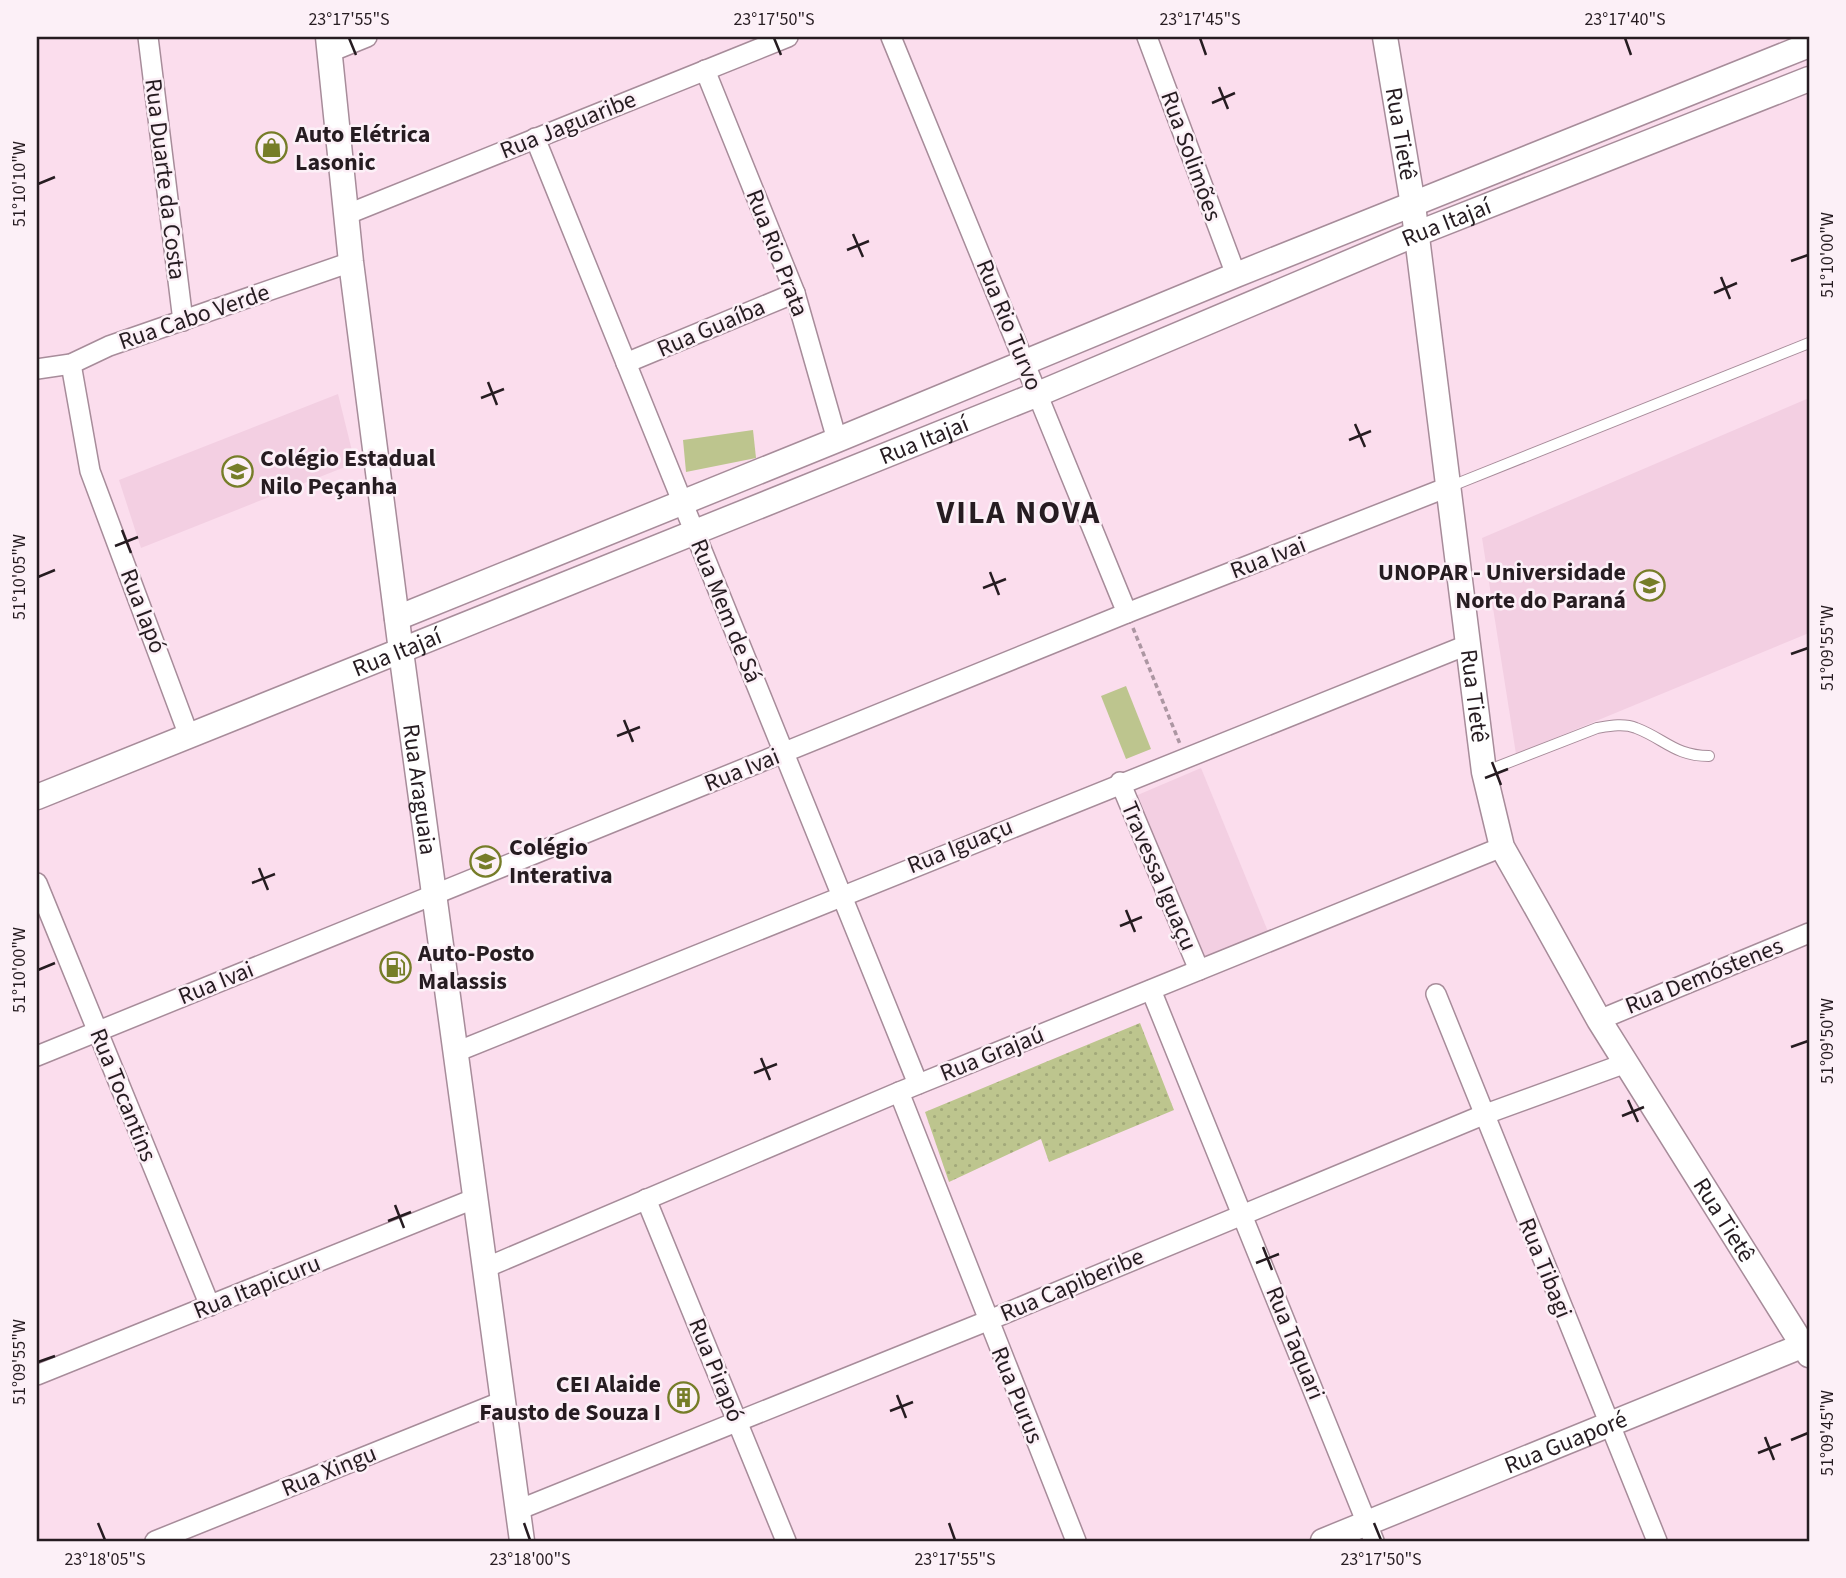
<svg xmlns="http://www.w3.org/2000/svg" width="1846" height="1578" font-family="'Source Sans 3',sans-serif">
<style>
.built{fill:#f3cfe2}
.green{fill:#bdc58e}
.park{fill:url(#park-dots)}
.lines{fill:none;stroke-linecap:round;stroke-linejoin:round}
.service-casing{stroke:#a78c9a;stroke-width:12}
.minor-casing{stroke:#a78c9a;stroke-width:22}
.tertiary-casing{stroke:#a78c9a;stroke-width:27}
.path{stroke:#ac96a2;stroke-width:3.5;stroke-dasharray:5 3.5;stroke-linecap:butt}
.service{stroke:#fff;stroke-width:10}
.minor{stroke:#fff;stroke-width:19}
.tertiary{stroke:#fff;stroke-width:24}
.ticks{fill:none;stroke:#261c21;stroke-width:2.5}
.labels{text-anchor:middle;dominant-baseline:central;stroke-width:5;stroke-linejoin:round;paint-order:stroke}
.street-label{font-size:24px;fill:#261c21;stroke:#fcf0f7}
.poi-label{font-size:24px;font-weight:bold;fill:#261c21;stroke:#fcf0f7;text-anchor:start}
.district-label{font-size:32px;font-weight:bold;letter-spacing:2px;fill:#261c21;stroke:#fcf0f7}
.neatline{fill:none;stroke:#261c21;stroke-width:2.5}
.ticks-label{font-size:18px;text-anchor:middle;fill:#261c21}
</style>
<defs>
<pattern id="park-dots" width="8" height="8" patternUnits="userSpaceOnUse" patternTransform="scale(1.75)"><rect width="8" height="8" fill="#bdc58e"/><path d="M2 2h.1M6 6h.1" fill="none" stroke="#a2a97a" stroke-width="1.8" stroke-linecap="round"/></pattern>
</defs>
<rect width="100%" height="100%" fill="#fbdded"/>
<g class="built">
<polygon points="338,394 355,463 141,548 119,480"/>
<polygon points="1809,398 1809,633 1516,754 1482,538"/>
<polygon points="1201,768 1269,934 1200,959 1133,797"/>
</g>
<g class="green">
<polygon points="753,430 756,458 686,472 683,440"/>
<polygon points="1126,686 1151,749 1126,759 1101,696"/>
</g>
<polygon class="park" points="1140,1023 1174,1110 1049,1162 1041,1139 949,1182 925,1112"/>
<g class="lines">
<defs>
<g id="service">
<polyline points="1449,487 1809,343"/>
<path d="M1484,772L1597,728C1609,726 1624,723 1636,728C1665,739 1675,756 1709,756"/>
</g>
<g id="minor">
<polyline points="148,37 183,321"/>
<polyline points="891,37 1127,613"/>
<polyline points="1147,37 1236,275"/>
<polyline points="330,52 367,37"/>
<polyline points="705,70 795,293 837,440"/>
<polyline points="535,138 918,1084"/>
<polyline points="348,214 788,37"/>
<polyline points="626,363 795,293"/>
<polyline points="71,364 90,471 189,736"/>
<polyline points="37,369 71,364 109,346 351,262"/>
<polyline points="1120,782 1199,970"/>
<polyline points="37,883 210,1306"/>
<polyline points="1151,990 1374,1541"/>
<polyline points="1436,994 1657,1541"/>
<polyline points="1599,1020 1809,933"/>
<polyline points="456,1052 1467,645"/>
<polyline points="37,1056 1127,613 1448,487"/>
<polyline points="899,1092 1076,1541"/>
<polyline points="646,1199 786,1541"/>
<polyline points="485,1268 899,1092 1502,847"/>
<polyline points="37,1375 476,1198"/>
<polyline points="518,1510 987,1321 1483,1115 1626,1063"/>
<polyline points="155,1541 503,1401"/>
</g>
<g id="tertiary">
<path id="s1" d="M328,37L351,262L401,651L522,1541"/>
<path id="s2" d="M1385,37L1413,205L1484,772L1502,847L1540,914L1599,1020L1809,1355"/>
<polyline points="397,618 837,440 1236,275 1809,45"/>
<path id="s3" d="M37,797L1038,394L1416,234L1809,79"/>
<path id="s4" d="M1323,1541L1809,1343"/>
</g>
</defs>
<use href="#service" class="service-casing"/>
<use href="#minor" class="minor-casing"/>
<use href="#tertiary" class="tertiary-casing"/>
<polyline class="path" points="1133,628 1180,744"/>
<use href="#service" class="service"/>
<use href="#minor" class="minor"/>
<use href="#tertiary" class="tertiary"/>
</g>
<path class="ticks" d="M349,38L356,55M774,38L781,55M1200,38L1206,55M1625,38L1631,55M1219,87L1228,109M1212,103L1235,93M38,184L55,177M853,234L863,257M847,250L869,241M1791,261L1808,255M1721,277L1730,299M1714,293L1737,283M488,382L497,405M481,398L504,389M1355,424L1365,447M1349,440L1371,431M122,530L131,553M115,546L138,537M990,572L999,595M38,577L55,570M983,588L1006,579M1791,654L1808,648M624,720L633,742M617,736L640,727M1492,762L1501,785M1485,778L1508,769M259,868L268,890M252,883L275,874M1126,910L1135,932M1120,926L1142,917M38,970L55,963M1791,1047L1808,1041M761,1058L770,1080M754,1073L777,1064M1628,1100L1638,1122M1622,1116L1644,1107M395,1205L404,1228M388,1221L411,1212M1263,1247L1272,1270M1256,1263L1279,1254M38,1362L55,1356M897,1395L906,1418M890,1411L913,1402M1765,1437L1774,1460M1791,1440L1808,1433M1758,1453L1781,1444M98,1523L105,1540M524,1523L530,1540M949,1523L955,1540M1374,1523L1381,1540"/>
<defs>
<symbol id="shop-ring" viewBox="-11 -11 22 22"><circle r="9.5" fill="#fcf0f7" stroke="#767d28" stroke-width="1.5"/><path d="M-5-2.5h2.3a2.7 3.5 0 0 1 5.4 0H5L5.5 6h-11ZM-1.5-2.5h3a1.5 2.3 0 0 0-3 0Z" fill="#767d28"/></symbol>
<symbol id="school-ring" viewBox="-11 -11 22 22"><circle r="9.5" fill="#fcf0f7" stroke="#767d28" stroke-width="1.5"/><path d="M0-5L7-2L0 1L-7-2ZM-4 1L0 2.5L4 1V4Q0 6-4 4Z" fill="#767d28"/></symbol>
<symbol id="university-ring" viewBox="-11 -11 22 22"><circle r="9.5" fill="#fcf0f7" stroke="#767d28" stroke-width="1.5"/><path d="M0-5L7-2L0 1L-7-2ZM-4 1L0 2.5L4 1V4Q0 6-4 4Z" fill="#767d28"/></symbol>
<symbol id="fuel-ring" viewBox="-11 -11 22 22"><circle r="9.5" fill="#fcf0f7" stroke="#767d28" stroke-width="1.5"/><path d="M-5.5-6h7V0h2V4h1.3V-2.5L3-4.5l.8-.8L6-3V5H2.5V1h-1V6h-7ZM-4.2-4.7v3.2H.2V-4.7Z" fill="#767d28"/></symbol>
<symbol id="building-ring" viewBox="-11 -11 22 22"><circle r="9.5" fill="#fcf0f7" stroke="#767d28" stroke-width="1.5"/><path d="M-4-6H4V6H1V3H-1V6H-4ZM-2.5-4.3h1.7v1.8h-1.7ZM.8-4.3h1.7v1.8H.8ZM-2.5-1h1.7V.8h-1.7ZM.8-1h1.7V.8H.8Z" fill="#767d28"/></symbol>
</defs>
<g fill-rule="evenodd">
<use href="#shop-ring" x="254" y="130" width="35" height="35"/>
<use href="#school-ring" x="220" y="454" width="35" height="35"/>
<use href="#university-ring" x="1632" y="568" width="35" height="35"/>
<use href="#school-ring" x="468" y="844" width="35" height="35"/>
<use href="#fuel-ring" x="378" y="950" width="35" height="35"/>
<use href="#building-ring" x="666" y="1380" width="35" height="35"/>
</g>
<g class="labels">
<g class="street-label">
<text transform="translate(568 125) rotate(-22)">Rua Jaguaribe</text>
<text stroke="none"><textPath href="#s2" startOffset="98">Rua Tietê</textPath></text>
<text transform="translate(1191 156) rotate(70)">Rua Solimões</text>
<text transform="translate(165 179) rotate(83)">Rua Duarte da Costa</text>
<text stroke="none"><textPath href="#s3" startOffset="1522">Rua Itajaí</textPath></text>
<text transform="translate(777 253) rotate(69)">Rua Rio Prata</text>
<text transform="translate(194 317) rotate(-19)">Rua Cabo Verde</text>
<text transform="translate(1009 325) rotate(68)">Rua Rio Turvo</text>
<text transform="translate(711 328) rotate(-23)">Rua Guaíba</text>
<text stroke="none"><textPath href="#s3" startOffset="956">Rua Itajaí</textPath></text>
<text transform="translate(1268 558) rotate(-21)">Rua Ivai</text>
<text transform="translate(143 611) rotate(69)">Rua Iapó</text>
<text transform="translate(726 611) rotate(68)">Rua Mem de Sá</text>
<text stroke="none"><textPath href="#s3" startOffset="388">Rua Itajaí</textPath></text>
<text stroke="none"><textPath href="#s2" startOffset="665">Rua Tietê</textPath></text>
<text transform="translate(742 770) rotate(-22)">Rua Ivai</text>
<text stroke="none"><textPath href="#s1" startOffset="758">Rua Araguaia</textPath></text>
<text transform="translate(960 846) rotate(-22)">Rua Iguaçu</text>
<text transform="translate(1159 876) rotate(67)">Travessa Iguaçu</text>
<text transform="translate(1704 976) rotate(-22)">Rua Demóstenes</text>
<text transform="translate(216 983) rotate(-22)">Rua Ivai</text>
<text transform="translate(992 1054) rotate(-22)">Rua Grajaú</text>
<text transform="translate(123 1095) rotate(68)">Rua Tocantins</text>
<text stroke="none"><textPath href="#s2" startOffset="1253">Rua Tietê</textPath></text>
<text transform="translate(1545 1268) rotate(68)">Rua Tibagi</text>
<text transform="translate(1072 1285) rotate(-23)">Rua Capiberibe</text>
<text transform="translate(257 1287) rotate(-22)">Rua Itapicuru</text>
<text transform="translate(1295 1343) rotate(68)">Rua Taquari</text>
<text transform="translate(716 1370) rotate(68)">Rua Pirapó</text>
<text transform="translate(1017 1395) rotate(68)">Rua Purus</text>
<text stroke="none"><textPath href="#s4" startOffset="262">Rua Guaporé</textPath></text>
<text transform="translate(329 1471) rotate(-22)">Rua Xingu</text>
</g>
<g class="poi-label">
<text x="295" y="134">Auto Elétrica<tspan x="295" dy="28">Lasonic</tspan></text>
<text x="260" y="458">Colégio Estadual<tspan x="260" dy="28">Nilo Peçanha</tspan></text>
<text x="1626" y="572" text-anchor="end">UNOPAR - Universidade<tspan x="1626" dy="28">Norte do Paraná</tspan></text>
<text x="509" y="847">Colégio<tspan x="509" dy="28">Interativa</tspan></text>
<text x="418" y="953">Auto-Posto<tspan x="418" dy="28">Malassis</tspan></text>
<text x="661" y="1384" text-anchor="end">CEI Alaide<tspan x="661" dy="28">Fausto de Souza I</tspan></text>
</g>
<g class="district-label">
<text x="1019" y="513">VILA NOVA</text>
</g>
</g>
<rect width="1846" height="1578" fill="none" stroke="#fcf0f7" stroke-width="77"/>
<rect x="38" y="38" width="1770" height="1502" class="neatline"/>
<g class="ticks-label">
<text x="349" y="25">23°17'55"S</text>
<text x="774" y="25">23°17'50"S</text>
<text x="1200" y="25">23°17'45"S</text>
<text x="1625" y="25">23°17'40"S</text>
<text transform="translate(19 184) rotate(-90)" y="6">51°10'10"W</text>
<text transform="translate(1827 255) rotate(-90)" y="6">51°10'00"W</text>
<text transform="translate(19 577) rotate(-90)" y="6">51°10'05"W</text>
<text transform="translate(1827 648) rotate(-90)" y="6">51°09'55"W</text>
<text transform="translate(19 970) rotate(-90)" y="6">51°10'00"W</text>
<text transform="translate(1827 1041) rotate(-90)" y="6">51°09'50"W</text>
<text transform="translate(19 1362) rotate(-90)" y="6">51°09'55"W</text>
<text transform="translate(1827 1433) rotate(-90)" y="6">51°09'45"W</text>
<text x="105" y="1565">23°18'05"S</text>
<text x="530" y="1565">23°18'00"S</text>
<text x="955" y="1565">23°17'55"S</text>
<text x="1381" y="1565">23°17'50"S</text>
</g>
</svg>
